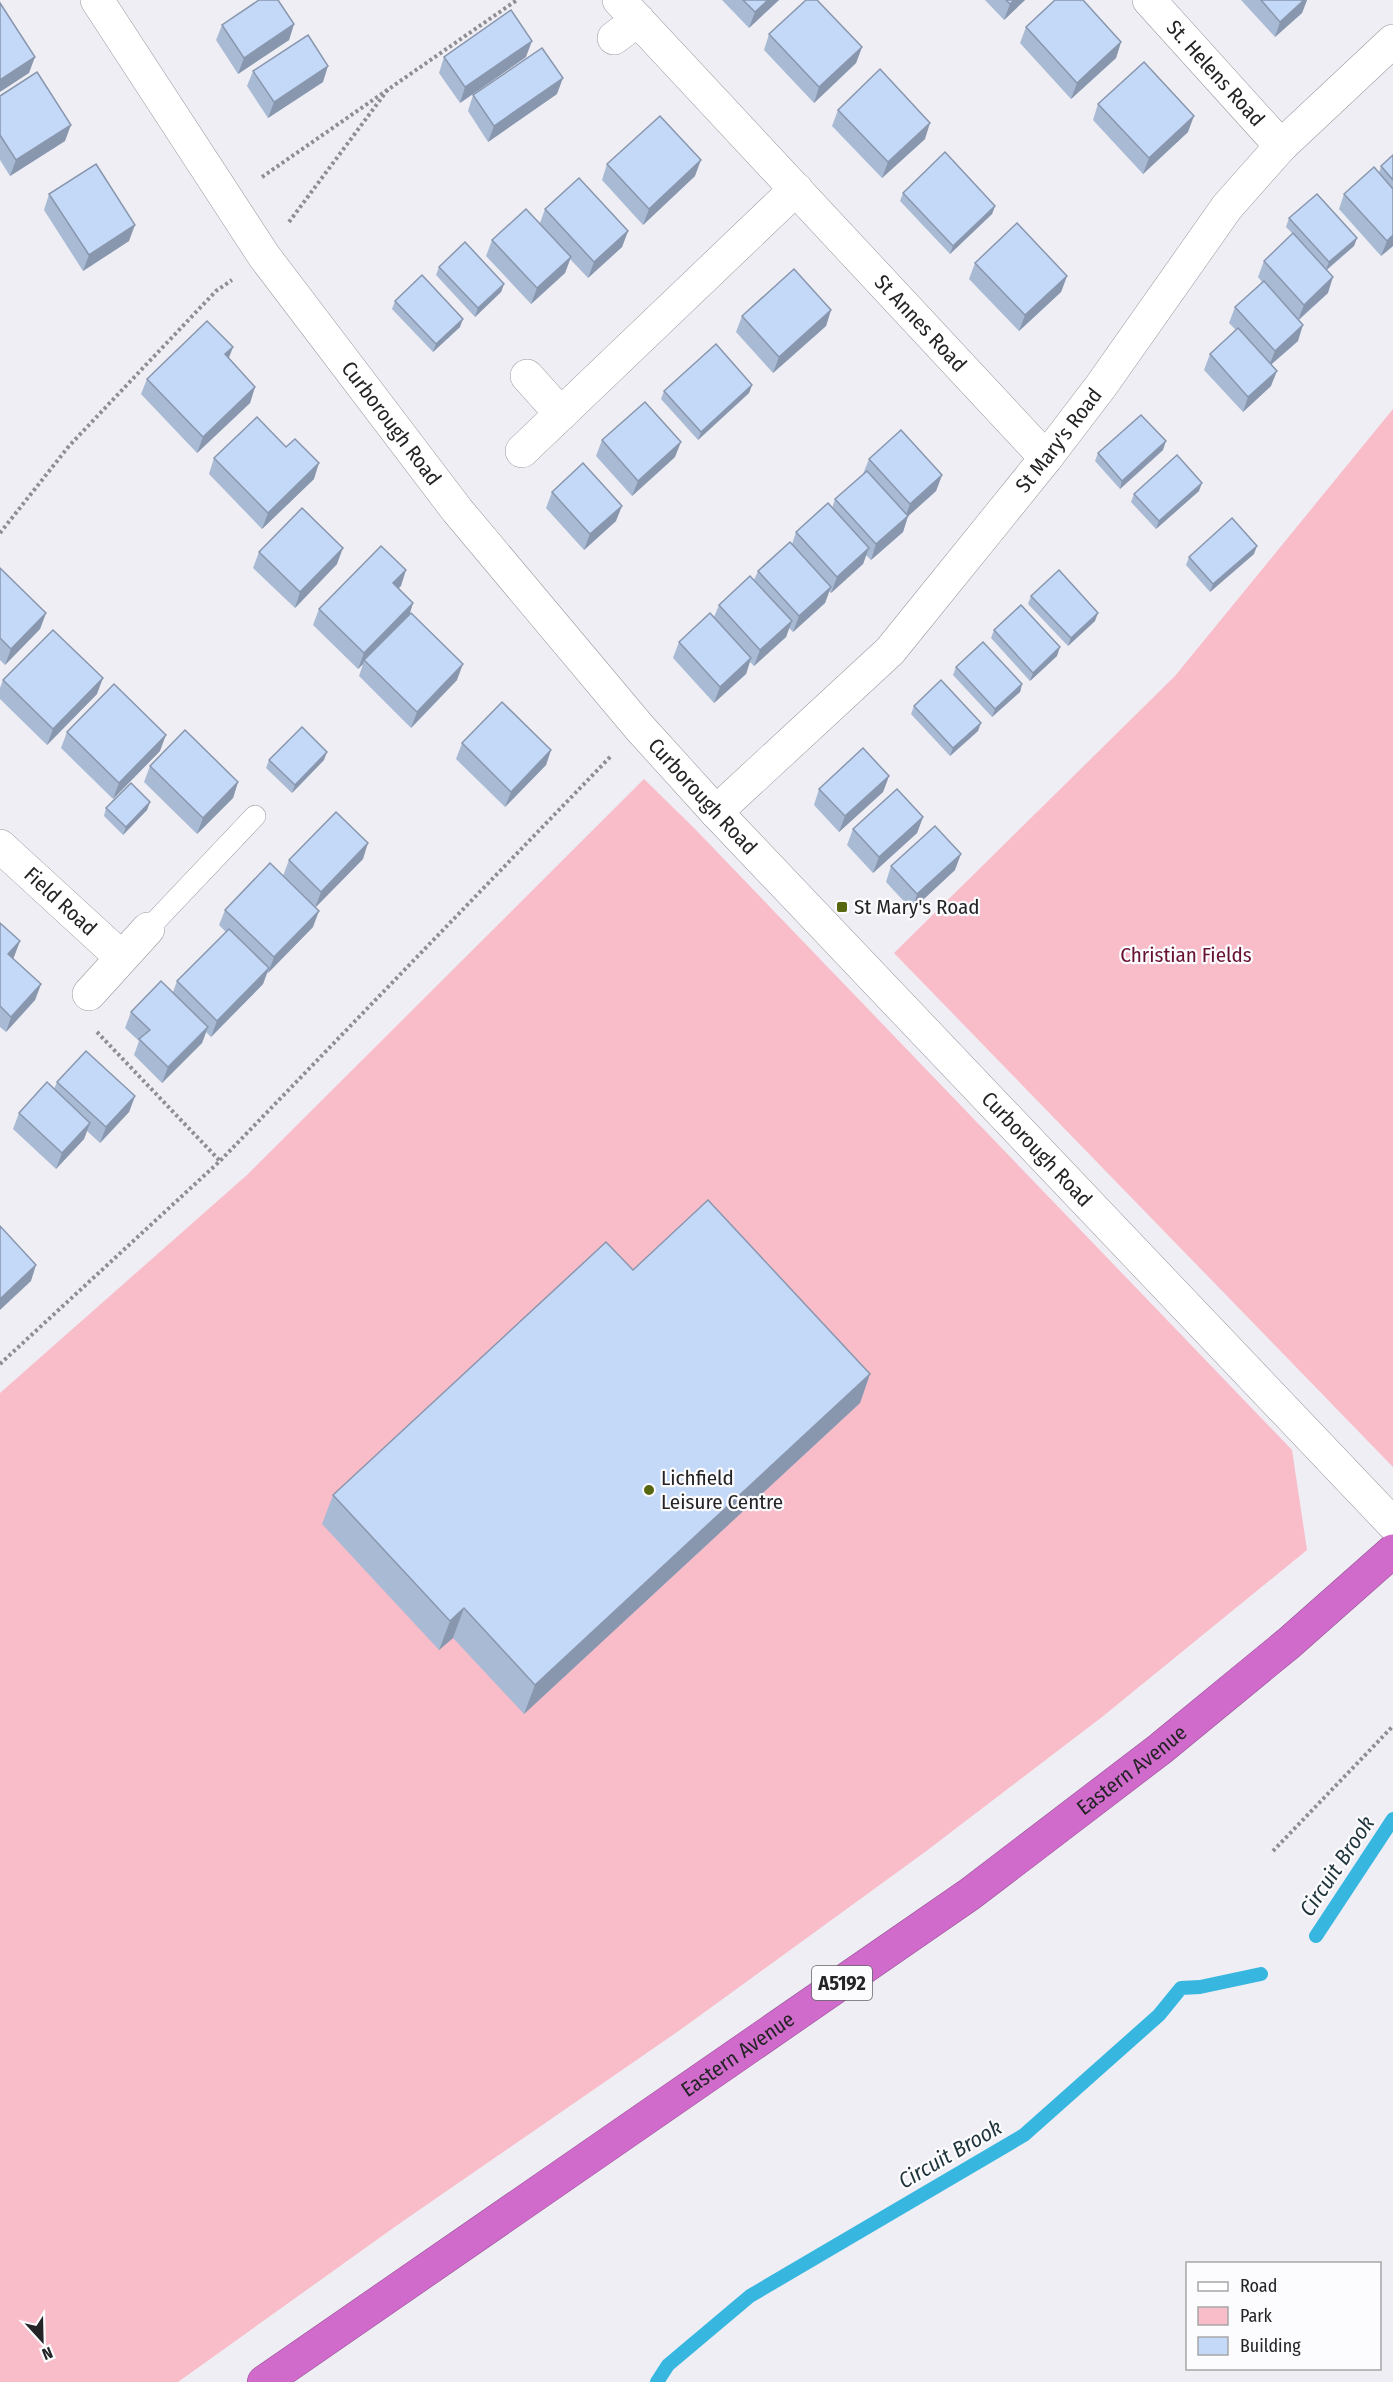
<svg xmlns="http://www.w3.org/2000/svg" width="1393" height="2382" font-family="'Fira Sans Condensed',sans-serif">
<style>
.green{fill:#f9bcc9}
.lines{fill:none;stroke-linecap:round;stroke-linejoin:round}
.stream{stroke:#37b7e0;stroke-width:14}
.lane-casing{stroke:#99989f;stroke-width:22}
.street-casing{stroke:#99989f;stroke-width:34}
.secondary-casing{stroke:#99989f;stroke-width:34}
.highway-casing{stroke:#945292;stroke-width:34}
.path{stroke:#8f8f93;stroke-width:4;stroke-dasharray:3 3;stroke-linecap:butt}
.lane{stroke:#fff;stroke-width:21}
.street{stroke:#fff;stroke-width:33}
.secondary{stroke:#fff;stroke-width:33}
.highway{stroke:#d06bcc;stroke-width:33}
.wall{fill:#a9bad5}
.shaded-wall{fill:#8997ae}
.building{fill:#c4d8f8;stroke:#8997ae;stroke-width:1.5}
.poi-dot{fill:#57670f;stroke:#fcfcfe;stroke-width:2}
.labels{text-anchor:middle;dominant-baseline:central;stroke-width:4.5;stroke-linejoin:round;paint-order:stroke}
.shield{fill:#fcfcfe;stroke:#656567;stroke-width:1.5}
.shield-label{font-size:20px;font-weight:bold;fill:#242426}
.street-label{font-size:21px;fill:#242426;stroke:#fcfcfe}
.poi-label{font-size:21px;fill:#242426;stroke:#fcfcfe;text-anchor:start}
.park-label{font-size:21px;fill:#681132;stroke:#fcfcfe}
.water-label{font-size:22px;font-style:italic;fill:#1f343c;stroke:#fcfcfe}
</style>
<rect width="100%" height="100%" fill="#efeef4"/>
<g class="green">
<polygon points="1393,409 1393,1467 894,953 1175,676"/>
<polygon points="644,779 695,829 1292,1450 1307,1550 1102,1717 925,1852 680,2030 396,2226 178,2382 0,2382 0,1393 247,1175"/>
</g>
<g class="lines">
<g class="stream">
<polyline points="1316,1936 1393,1819"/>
<polyline points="657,2382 668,2365 750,2296 1024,2135 1159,2015 1181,1988 1200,1987 1261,1974"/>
</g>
<defs>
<polyline id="lane" points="148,929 255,816"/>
<g id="street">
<path id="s1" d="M619,0L1046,458"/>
<path id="s2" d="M1149,0L1281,146"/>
<polyline points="614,38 638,20"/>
<polyline points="527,376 561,414"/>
<polyline points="522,451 796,189"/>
<path id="s3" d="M716,812L890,651L1046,458L1101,386L1227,207L1281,146L1393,41"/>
<path id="s4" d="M0,846L121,957"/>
<polyline points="89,994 148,929"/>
</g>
<g id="secondary">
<path id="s5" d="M97,0L264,256L457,510L639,727L716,812L1393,1524"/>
</g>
<g id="highway">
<path id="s6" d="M264,2382L970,1894L1160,1749L1289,1643L1393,1551"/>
</g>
</defs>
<use href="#lane" class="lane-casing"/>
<use href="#street" class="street-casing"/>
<use href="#secondary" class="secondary-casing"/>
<use href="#highway" class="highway-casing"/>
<g class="path">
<polyline points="262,177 517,0"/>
<polyline points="289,222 389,88"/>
<polyline points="0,533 69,446 216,291 232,280"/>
<polyline points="97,1032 220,1161"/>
<polyline points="0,1364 220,1161 612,755"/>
<polyline points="1273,1851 1393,1726"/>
</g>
<use href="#lane" class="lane"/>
<use href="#street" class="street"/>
<use href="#secondary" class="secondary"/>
<use href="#highway" class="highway"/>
</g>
<g class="wall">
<polygon points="722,0 779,0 749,28"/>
<polygon points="985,0 1025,0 1004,20"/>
<polygon points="1241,0 1307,0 1302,13 1275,37"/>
<polygon points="294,24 289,40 238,74 216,40 222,25"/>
<polygon points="1026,27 1121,42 1116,58 1071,99 1020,43"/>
<polygon points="769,34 862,47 856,63 814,103 764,50"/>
<polygon points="444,57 526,57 460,103 439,73"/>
<polygon points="253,71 323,82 268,118 247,86"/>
<polygon points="557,94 488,142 468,111 473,95"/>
<polygon points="0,96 65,141 10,176 0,160"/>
<polygon points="1098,104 1188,132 1143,174 1093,120"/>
<polygon points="838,110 925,139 882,178 832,126"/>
<polygon points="1393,155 1393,246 1381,256 1339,209 1344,194 1379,173 1381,166"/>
<polygon points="607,164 695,176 643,225 602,180"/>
<polygon points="903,193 995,206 992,214 950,254 900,201"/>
<polygon points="49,194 129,241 83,271 44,210"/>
<polygon points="545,209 628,231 622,247 588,278 570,259 565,273 531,304 486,256 492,240 540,223"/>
<polygon points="1289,218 1357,238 1354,246 1327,270 1328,293 1299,320 1298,341 1272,364 1271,386 1243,412 1204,370 1210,354 1236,330 1229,323 1235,307 1262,282 1258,277 1264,261 1293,234 1286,227"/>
<polygon points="975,263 1067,276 1061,292 1019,331 969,279"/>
<polygon points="439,267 504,284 501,292 475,317 436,275"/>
<polygon points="395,301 460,327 433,352 392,309"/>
<polygon points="831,310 826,326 773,373 736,332 742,316"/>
<polygon points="233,347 228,358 255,387 250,403 197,453 141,394 147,379"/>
<polygon points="752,385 749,393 698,440 661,399 664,391"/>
<polygon points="602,440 675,457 632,496 596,456"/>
<polygon points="1163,450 1120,489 1095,461 1098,453"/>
<polygon points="214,458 314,479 262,529 209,474"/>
<polygon points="869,459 942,475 936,491 908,516 903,532 871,560 866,555 863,564 831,593 829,591 825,603 793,632 789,628 786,637 754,666 750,662 746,674 714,703 673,658 679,642 714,617 719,605 754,580 758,571 792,544 796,532 832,508 835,499 863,474"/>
<polygon points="1199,491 1156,529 1131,502 1134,494"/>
<polygon points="552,492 616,521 584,550 546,508"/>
<polygon points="259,552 337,564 295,608 253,568"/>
<polygon points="1254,554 1210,592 1186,565 1189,557"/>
<polygon points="0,568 46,613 40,629 5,665 0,660"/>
<polygon points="401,586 398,588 413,603 409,615 457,680 411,728 359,676 363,664 358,669 313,625 319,609"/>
<polygon points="1031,596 1095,621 1068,646 1028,604"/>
<polygon points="994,630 1057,656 1030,681 991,638"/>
<polygon points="956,667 1022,684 1020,692 992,717 953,675"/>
<polygon points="3,680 97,694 47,745 0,699 0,688"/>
<polygon points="914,706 978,731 950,756 911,714"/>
<polygon points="67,732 160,751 113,799 61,748"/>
<polygon points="462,743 551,750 546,765 505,807 456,759"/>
<polygon points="269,760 324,760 292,793 266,768"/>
<polygon points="150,766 238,782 233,798 197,834 144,782"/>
<polygon points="889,776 883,792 839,832 814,805 819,789"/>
<polygon points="150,802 147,810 123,835 104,816 106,808"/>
<polygon points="923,817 917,833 873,873 847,845 853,829"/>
<polygon points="363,859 315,907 313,927 268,973 267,972 263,984 211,1037 206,1032 202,1043 162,1083 134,1055 139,1041 125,1028 131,1012 173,992 177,981 226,932 219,925 225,910 283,876 289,860"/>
<polygon points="891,866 955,870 912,910 886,882"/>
<polygon points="0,923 20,941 13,958 41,984 35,1000 6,1032 0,1027"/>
<polygon points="57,1082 135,1096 129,1112 100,1143 87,1131 84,1139 56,1169 13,1129 19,1113 54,1089"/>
<polygon points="633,1270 870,1374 860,1403 524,1714 453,1638 439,1650 322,1524 333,1495"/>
</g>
<g class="shaded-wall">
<polygon points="768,0 779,0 749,28 755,12"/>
<polygon points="1014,0 1025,0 1004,20 1010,4"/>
<polygon points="1304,0 1307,0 1302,13 1275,37 1280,22"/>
<polygon points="294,24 289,40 238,74 244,58"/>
<polygon points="532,41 526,57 460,103 465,87"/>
<polygon points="1121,42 1116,58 1071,99 1077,83"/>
<polygon points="862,47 856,63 814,103 819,87"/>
<polygon points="35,57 29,73 0,92 0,80"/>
<polygon points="328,66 323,82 268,118 274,102"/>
<polygon points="563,78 557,94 488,142 494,126"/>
<polygon points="1194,116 1188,132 1143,174 1149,158"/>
<polygon points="930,123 925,139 882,178 888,162"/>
<polygon points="71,125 65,141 10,176 16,160"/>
<polygon points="701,160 695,176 643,225 649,209"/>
<polygon points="995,206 992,214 950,254 953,246"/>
<polygon points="135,225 129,241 83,271 89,255"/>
<polygon points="628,231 622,247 588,278 594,262"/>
<polygon points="1393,235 1393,246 1381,256 1387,241"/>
<polygon points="1357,238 1354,246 1326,270 1329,262"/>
<polygon points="571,257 565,273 531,304 537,288"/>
<polygon points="1067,276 1061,292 1019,331 1025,315"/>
<polygon points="1333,277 1328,293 1298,320 1304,305"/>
<polygon points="504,284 501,292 475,317 478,308"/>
<polygon points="831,310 826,326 773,373 779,357"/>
<polygon points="463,319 460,327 433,352 436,344"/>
<polygon points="1303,325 1298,341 1269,366 1275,351"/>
<polygon points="233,347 227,363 225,354"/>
<polygon points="1277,371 1271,386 1243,412 1248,397"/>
<polygon points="752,385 749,393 698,440 701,432"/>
<polygon points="255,387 250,403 197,453 203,437"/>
<polygon points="1166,441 1163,450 1120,489 1122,481"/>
<polygon points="681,442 675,457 632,496 638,481"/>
<polygon points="319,463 314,479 262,529 268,513"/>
<polygon points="942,475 936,491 904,520 910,504"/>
<polygon points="1202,483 1199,491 1156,529 1159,521"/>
<polygon points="622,506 616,521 584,550 590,534"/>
<polygon points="908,516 903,532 871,560 876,544"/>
<polygon points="1257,546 1254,554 1210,592 1213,584"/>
<polygon points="343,548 337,564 295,608 300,592"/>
<polygon points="869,548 863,564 831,593 837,577"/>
<polygon points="406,570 401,586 387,599 393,583"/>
<polygon points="831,587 825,603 793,632 799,616"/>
<polygon points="413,603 408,619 364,660 363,664 358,669 364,653"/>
<polygon points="46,613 40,629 5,665 11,649"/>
<polygon points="1098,613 1095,621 1068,646 1071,638"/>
<polygon points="792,621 786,637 754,666 760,650"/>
<polygon points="1060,647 1057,656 1030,681 1033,673"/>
<polygon points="751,658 746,674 714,703 720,687"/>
<polygon points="463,664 457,680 411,728 417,712"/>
<polygon points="103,678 97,694 47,745 53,729"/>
<polygon points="1022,684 1020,692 992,717 995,709"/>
<polygon points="981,723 978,731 950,756 953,748"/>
<polygon points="166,735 160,751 113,799 119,783"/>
<polygon points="551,750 546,765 505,807 511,792"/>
<polygon points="327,752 324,760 292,793 295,785"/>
<polygon points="889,776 883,792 839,832 845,816"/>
<polygon points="238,782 233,798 197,834 203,818"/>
<polygon points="150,802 147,810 123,835 126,827"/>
<polygon points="923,817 917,833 873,873 879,857"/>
<polygon points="368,843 363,859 315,908 321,892"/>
<polygon points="961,854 955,870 912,910 917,894"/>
<polygon points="319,911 313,927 268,973 274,957"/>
<polygon points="20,941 14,957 2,970 8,954"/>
<polygon points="269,968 263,984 211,1037 217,1021"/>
<polygon points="41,984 35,1000 6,1032 11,1017"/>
<polygon points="208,1027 202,1043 162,1083 168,1067"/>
<polygon points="135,1096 129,1112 100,1143 106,1127"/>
<polygon points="90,1123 84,1139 56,1169 62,1153"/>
<polygon points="36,1265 31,1281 0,1310 0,1299"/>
<polygon points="870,1374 860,1403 524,1714 535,1685"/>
<polygon points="464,1608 453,1638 439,1650 450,1621"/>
</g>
<g class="building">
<polygon points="259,0 278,0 294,24 244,58 222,25"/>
<polygon points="743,0 768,0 755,12"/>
<polygon points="806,0 817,0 862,47 819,87 769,34"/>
<polygon points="1006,0 1014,0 1010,4"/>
<polygon points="1055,0 1083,0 1121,42 1077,83 1026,27"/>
<polygon points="1261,0 1304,0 1280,22"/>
<polygon points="0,3 35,57 0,80"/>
<polygon points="511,10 532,41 465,87 444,57"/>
<polygon points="308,35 328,66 274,102 253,71"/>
<polygon points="542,48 563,78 494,126 473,95"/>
<polygon points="1144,62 1194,116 1149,158 1098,104"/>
<polygon points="880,69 930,123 888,162 838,110"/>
<polygon points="37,72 71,125 16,160 0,135 0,96"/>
<polygon points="660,116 701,160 649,209 607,164"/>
<polygon points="945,152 995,206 953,246 903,193"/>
<polygon points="1393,155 1393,180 1381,166"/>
<polygon points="96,164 135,225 89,255 49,194"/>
<polygon points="1374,167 1393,189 1393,235 1387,241 1344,194"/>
<polygon points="579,178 628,231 594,262 545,209"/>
<polygon points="1317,194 1357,238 1329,262 1289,218"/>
<polygon points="526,209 571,257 537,288 492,240"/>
<polygon points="1017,223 1067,276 1025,315 975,263"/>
<polygon points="1293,233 1333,277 1304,305 1264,261"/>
<polygon points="465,242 504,284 478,308 439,267"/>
<polygon points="794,269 831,310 779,357 742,316"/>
<polygon points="422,275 463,319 436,344 395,301"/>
<polygon points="1264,281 1303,325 1275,351 1235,307"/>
<polygon points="207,321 233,347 225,354 255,387 203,437 147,379"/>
<polygon points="1238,328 1277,371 1248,397 1210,354"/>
<polygon points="716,344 752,385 701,432 664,391"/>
<polygon points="645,402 681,442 638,481 602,440"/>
<polygon points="1141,415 1166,441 1122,481 1098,453"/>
<polygon points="257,417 286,447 295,439 319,463 268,513 214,458"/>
<polygon points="901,430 942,475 910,504 869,459"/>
<polygon points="1177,455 1202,483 1159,521 1134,494"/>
<polygon points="583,463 622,506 590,534 552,492"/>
<polygon points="867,471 908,516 876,544 835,499"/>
<polygon points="828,503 869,548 837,577 796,532"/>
<polygon points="302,508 343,548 300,592 259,552"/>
<polygon points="1232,518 1257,546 1213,584 1189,557"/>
<polygon points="790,542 831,587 799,616 758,571"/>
<polygon points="381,546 406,570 393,583 413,603 364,653 319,609"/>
<polygon points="0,568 46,613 11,649 0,638"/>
<polygon points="1059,570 1098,613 1071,638 1031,596"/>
<polygon points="750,576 792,621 760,650 719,605"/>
<polygon points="1021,605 1060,647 1033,673 994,630"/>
<polygon points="411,613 463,664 417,712 364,660"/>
<polygon points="710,613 751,658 720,687 679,642"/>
<polygon points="53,630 103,678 53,729 3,680"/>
<polygon points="983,642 1022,684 995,709 956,667"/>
<polygon points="941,680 981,723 953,748 914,706"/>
<polygon points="114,684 166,735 119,783 67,732"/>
<polygon points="502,702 551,750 511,792 462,743"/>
<polygon points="302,727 327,752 295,785 269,760"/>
<polygon points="185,730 238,782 203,818 150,766"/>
<polygon points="863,748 889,776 845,816 819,789"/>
<polygon points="131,783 150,802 126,827 106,808"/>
<polygon points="897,789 923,817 879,857 853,829"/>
<polygon points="336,812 368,843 321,892 289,860"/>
<polygon points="935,826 961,854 917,894 891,866"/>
<polygon points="270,863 319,911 274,957 225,910"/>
<polygon points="0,923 20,941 8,954 41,984 11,1017 0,1006"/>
<polygon points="229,929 269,968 217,1021 177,981"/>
<polygon points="161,981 208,1027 168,1067 139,1039 150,1030 131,1012"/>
<polygon points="86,1051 135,1096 106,1127 57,1082"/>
<polygon points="47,1082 90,1123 62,1153 19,1113"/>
<polygon points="708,1200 870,1374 535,1685 464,1608 450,1621 333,1495 606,1242 633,1270"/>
<polygon points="0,1226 36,1265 0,1299"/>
</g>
<g class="poi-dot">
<rect x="836" y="901" width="12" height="12" rx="3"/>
<circle cx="649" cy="1490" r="6"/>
</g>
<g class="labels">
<rect class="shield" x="812" y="1966" width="60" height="34" rx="4.5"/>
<g class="shield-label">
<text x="842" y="1983">A5192</text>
</g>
<g class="street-label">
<text stroke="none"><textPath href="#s2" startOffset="99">St. Helens Road</textPath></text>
<text stroke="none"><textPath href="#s1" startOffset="442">St Annes Road</textPath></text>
<text stroke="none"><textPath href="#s5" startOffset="516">Curborough Road</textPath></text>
<text stroke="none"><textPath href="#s3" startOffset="507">St Mary's Road</textPath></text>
<text stroke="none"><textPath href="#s5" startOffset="1002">Curborough Road</textPath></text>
<text stroke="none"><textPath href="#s4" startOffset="82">Field Road</textPath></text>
<text stroke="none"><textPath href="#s5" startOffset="1488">Curborough Road</textPath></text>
<text stroke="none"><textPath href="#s6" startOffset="1062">Eastern Avenue</textPath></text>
<text stroke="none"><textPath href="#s6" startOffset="576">Eastern Avenue</textPath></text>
</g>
<g class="poi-label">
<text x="854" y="907">St Mary's Road</text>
<text x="661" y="1478">Lichfield<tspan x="661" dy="24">Leisure Centre</tspan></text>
</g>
<g class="park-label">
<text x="1186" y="955">Christian Fields</text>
</g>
<g class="water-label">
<text transform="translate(1337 1866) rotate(-56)">Circuit Brook</text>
<text transform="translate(950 2154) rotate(-30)">Circuit Brook</text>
</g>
</g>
<rect x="1186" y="2262" width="195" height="108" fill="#fcfcfe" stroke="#a6a6a8" stroke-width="1.5"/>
<rect x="1198" y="2282" width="30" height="9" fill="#ffffff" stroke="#a6a6a8" stroke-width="1.5"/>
<text x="1240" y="2292" font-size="18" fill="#242426">Road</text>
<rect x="1198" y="2307" width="30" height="18" fill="#f9bcc9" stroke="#a6a6a8" stroke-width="1.5"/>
<text x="1240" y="2322" font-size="18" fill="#242426">Park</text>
<rect x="1198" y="2337" width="30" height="18" fill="#c4d8f8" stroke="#a6a6a8" stroke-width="1.5"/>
<text x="1240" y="2352" font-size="18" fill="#242426">Building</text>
<g transform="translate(42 2340) rotate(158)" stroke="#fcfcfe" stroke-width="4.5" paint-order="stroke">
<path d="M0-4.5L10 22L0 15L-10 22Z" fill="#242426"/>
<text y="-9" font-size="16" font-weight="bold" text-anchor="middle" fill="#242426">N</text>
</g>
</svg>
